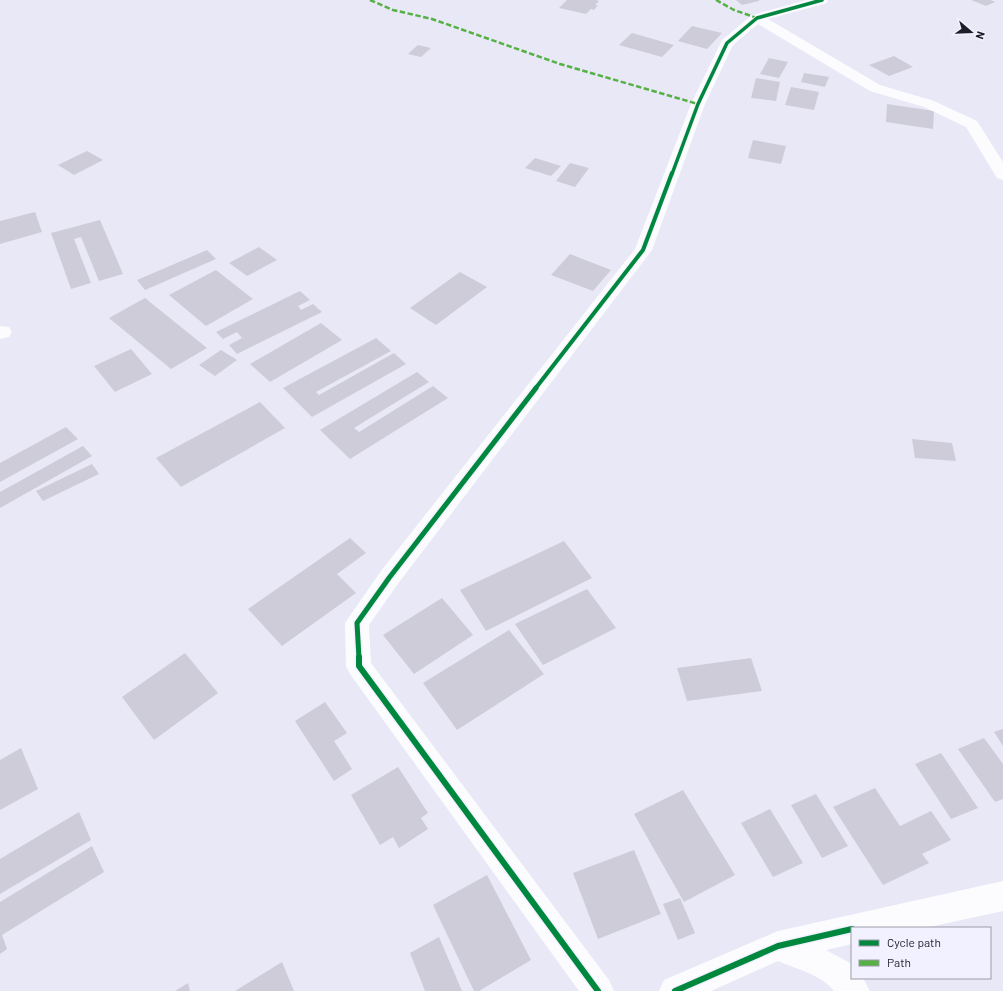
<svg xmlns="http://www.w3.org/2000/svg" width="1003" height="991" font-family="Barlow,sans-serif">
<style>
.building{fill:#ceccd9}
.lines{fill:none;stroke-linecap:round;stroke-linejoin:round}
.minor{fill:#fcfcfe;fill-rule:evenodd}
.quiet{stroke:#55b145;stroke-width:2.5;stroke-dasharray:5.5 2.5;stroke-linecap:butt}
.cycleway-far3-casing{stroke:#f1f1ff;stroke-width:5}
.cycleway-far2-casing{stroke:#f1f1ff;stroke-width:6}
.cycleway-far1-casing{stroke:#f1f1ff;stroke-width:8}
.cycleway-casing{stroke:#f1f1ff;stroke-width:9}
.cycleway-far3{stroke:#00873e;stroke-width:3.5}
.cycleway-far2{stroke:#00873e;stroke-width:4}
.cycleway-far1{stroke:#00873e;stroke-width:5}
.cycleway{stroke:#00873e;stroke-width:6}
</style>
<rect width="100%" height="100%" fill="#e9e8f7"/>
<g class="building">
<polygon points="567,0 596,0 599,1 595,5 598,5 594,10 591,9 586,14 559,8"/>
<polygon points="736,0 759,0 759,1 742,5"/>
<polygon points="971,0 991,0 995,2 986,6"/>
<polygon points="692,26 722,33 707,49 678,41"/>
<polygon points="632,33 674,45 662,57 619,45"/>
<polygon points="418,45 431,48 421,57 408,54"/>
<polygon points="894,56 913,67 889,76 869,65"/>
<polygon points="769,58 788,62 779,78 760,74"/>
<polygon points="804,73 829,77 825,87 801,82"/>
<polygon points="756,78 780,82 776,101 751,98"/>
<polygon points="791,87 819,92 814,110 785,105"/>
<polygon points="887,104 934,111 933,129 886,122"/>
<polygon points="753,140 786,146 781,164 748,158"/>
<polygon points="87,151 103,160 74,175 58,165"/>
<polygon points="535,158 561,166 551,176 525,168"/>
<polygon points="570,163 589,168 575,187 556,181"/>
<polygon points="35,212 42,232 0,244 0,221"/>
<polygon points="100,220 123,274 99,281 81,237 74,239 91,283 71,289 51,233"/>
<polygon points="259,247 277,260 247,276 229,263"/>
<polygon points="207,250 216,259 145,290 137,280"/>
<polygon points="570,254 611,270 593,291 551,275"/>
<polygon points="216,270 253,299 206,326 169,295"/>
<polygon points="460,272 487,287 436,325 410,308"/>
<polygon points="300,291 310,300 298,306 301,310 313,304 322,312 237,354 229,345 242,338 237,332 223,339 216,332"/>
<polygon points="145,298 207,348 171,369 109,318"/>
<polygon points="321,323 342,340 270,382 250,364"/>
<polygon points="376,338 391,351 316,392 319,395 394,353 406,364 312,417 283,388"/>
<polygon points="131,349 152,374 115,392 94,366"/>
<polygon points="221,350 237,360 215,376 199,365"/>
<polygon points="417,372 429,382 354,428 359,432 433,386 448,398 350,459 320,430"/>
<polygon points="260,402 285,428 181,487 156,458"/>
<polygon points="66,427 78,439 0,482 0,463"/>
<polygon points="912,439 952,443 956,461 915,458"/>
<polygon points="83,446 92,456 0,508 0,492"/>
<polygon points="92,464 99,474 43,501 36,491"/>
<polygon points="350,538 366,553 337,574 356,593 282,646 248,609"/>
<polygon points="564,541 592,578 486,631 460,590"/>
<polygon points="587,589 616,628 543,665 515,624"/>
<polygon points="442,598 473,635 414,674 383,635"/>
<polygon points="509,630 544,674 457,730 423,683"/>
<polygon points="185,653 218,693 154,740 122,697"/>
<polygon points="751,658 762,691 687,701 677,668"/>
<polygon points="325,702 347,733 334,741 352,769 334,781 295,721"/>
<polygon points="1003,729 1003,746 994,732"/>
<polygon points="984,738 1003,764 1003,799 995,802 958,749"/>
<polygon points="21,748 38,789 0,810 0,760"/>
<polygon points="941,753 978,808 951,819 915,764"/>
<polygon points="398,767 428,813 421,818 428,829 399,848 393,837 380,845 351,795"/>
<polygon points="875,788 900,826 931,811 951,840 922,854 929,863 883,885 833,807"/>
<polygon points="683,790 735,875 684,902 634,814"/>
<polygon points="816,794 848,846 822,858 791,805"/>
<polygon points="770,809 803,863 773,877 741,823"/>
<polygon points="79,812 91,840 0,894 0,859"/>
<polygon points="92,846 104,872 2,935 7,949 0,954 0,902"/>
<polygon points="634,850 661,914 598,939 573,873"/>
<polygon points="487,875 531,960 479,991 474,991 433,905"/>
<polygon points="680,898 695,933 678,940 663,904"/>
<polygon points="439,937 462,991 425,991 410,953"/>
<polygon points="282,962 294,991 235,991"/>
<polygon points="188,983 190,991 175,991"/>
</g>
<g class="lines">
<g class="minor">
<polygon points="807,0 828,0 827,3 768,19 880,85 934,101 977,121 1003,162 1003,180 997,178 966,127 924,107 870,91 758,24 733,45 705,104 652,250 397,585 369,625 371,663 609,980 614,991 579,991 350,674 346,666 345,623 381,571 635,249 691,104 722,40 752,15"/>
<polygon points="0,326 9,327 12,332 9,337 0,339"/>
<path d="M1003,881V911L925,928H852V944L826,950L852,964V978H863L870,991H834C822,975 796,969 778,961L711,991H659L664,980L778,931Z"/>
</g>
<g class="quiet">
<polyline points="370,0 393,10 432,19 560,64 698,104"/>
<polyline points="716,0 734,10 757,18"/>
</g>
<defs>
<polyline id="cycleway-far3" points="672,174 698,104 727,43 757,18 822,0"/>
<polyline id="cycleway-far2" points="535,389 643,250 672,173"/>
<polyline id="cycleway-far1" points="359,658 357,623 389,578 536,388"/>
<g id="cycleway">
<polyline points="359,657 359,666 598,991"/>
<polyline points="675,991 778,946 852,929"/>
</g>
</defs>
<use href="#cycleway-far3" class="cycleway-far3-casing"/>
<use href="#cycleway-far2" class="cycleway-far2-casing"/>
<use href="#cycleway-far1" class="cycleway-far1-casing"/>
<use href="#cycleway" class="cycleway-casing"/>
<use href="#cycleway-far3" class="cycleway-far3"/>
<use href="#cycleway-far2" class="cycleway-far2"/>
<use href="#cycleway-far1" class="cycleway-far1"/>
<use href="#cycleway" class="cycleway"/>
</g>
<rect x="851" y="927" width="140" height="52" fill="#f1f1ff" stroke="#9c9ca9"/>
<rect x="859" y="940" width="20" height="6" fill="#00873e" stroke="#9c9ca9"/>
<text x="887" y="947" font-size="12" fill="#1d1c28">Cycle path</text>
<rect x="859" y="960" width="20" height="6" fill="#55b145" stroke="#9c9ca9"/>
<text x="887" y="967" font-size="12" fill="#1d1c28">Path</text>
<g transform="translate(971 32) rotate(109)" stroke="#f1f1ff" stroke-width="3" paint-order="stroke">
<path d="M0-3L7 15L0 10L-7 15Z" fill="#1d1c28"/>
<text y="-6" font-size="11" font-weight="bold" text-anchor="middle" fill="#1d1c28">N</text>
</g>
</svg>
